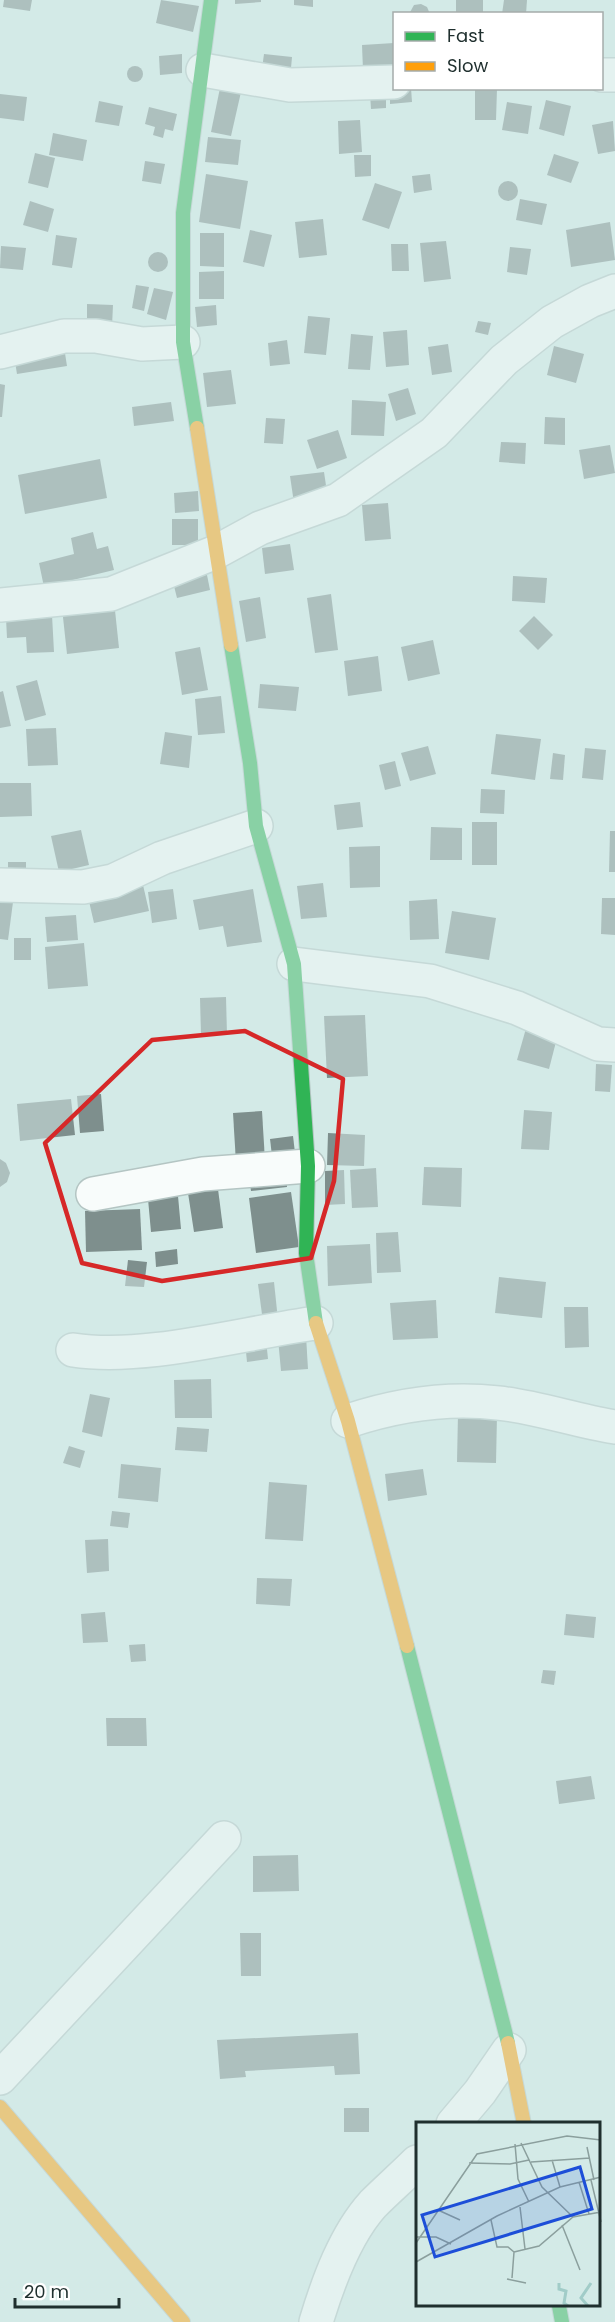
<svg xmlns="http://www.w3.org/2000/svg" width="615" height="2322" font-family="Poppins,sans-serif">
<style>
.building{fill:#7e8f8d}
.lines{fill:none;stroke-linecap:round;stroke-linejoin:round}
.street-casing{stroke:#b4c5c3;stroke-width:36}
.fast-casing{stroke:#b4c5c3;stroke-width:16}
.slow-casing{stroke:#b4c5c3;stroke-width:16}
.street{stroke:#f8fcfb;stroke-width:33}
.fast{stroke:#30b455;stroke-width:14}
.slow{stroke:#ff9f0a;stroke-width:14}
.marked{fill:none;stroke:#d62828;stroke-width:4.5;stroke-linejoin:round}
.inset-river{fill:none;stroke:#a1ccc8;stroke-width:3}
.inset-road{fill:none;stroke:#8b9f9d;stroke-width:1.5}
.view{fill:#1d4ed8;fill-opacity:0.15;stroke:#1d4ed8;stroke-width:3}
.inset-edge{fill:none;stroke:#1f2f2e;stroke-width:3}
</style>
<rect width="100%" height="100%" fill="#d3eae7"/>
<g class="building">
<polygon points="4,0 32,0 30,11 3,7"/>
<polygon points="161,0 199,6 193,32 156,23"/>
<polygon points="235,0 261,0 261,2 235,4"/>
<polygon points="294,0 313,0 313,7 294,5"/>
<rect x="456" y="0" width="27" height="14"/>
<polygon points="504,0 527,0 526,14 502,14"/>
<polygon points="421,4 427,7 430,14 409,14 414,5"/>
<polygon points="394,43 394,68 363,70 362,45"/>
<polygon points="182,54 182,73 160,75 159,56"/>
<polygon points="264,54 292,57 290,79 261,76"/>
<circle cx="135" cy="74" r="8"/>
<polygon points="390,87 411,88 412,102 390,104"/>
<polygon points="220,88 241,92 231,136 211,132"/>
<polygon points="475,88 497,88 496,120 475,120"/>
<polygon points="0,94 27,97 24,121 0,118"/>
<polygon points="370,94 386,94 386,108 371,109"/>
<polygon points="546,100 571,106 564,136 539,129"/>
<polygon points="99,101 123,106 119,126 95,122"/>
<polygon points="507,102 532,106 528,134 502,130"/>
<polygon points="149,107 177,114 173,131 165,129 163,138 153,135 155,127 145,124"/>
<polygon points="360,120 362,152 339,154 338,121"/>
<polygon points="613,121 615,151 598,154 592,125"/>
<polygon points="53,133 87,140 83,161 49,155"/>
<polygon points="208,137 241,140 238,165 205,162"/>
<polygon points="35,153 55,158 48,188 28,183"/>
<polygon points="554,154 579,162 571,183 547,175"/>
<polygon points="354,155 371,155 371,176 355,177"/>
<polygon points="145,161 165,164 161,184 142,181"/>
<polygon points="206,174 248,181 240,229 199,222"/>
<polygon points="430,174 432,190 414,193 412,176"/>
<circle cx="508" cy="191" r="10"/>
<polygon points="375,183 402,192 389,229 362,220"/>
<polygon points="520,199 547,204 542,225 516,220"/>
<polygon points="30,201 54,209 48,232 23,225"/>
<polygon points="323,219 327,255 299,258 295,222"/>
<polygon points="610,222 615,260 571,267 566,230"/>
<polygon points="250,230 272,235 264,267 243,262"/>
<polygon points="200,233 224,233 224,267 200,266"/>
<polygon points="56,235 77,238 72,268 52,265"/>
<polygon points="446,241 451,279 424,282 420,243"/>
<polygon points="391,244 408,244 409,271 392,271"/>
<polygon points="1,246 26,248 23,270 0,268"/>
<polygon points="510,247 531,249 527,275 507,272"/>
<circle cx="158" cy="262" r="10"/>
<polygon points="224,271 224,299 199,299 199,272"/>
<polygon points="136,285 149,287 144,311 132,308"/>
<polygon points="154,288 173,292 166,320 147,314"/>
<polygon points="87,304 113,305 112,326 87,326"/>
<polygon points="216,305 217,325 197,327 195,307"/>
<polygon points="308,316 330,318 326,355 304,353"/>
<polygon points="478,321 491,323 488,335 475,332"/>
<polygon points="407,330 409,365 386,367 383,332"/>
<polygon points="351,334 373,336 370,370 348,369"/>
<polygon points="287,340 290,364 270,366 268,343"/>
<polygon points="448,344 452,372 432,375 428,347"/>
<polygon points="554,346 584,354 576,383 547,375"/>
<polygon points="64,347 67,366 17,374 14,355"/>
<polygon points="231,370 236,404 207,407 203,373"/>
<polygon points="0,384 5,385 2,417 0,417"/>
<polygon points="408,388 416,414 396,421 388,394"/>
<polygon points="352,400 386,402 384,436 351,435"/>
<polygon points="171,402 174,421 134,426 132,407"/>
<polygon points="545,417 565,418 565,445 544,444"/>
<polygon points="266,418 285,419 283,444 264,443"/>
<polygon points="338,430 347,458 317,469 307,440"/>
<polygon points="501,442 526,443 525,464 499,462"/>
<polygon points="610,445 615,473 584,479 579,450"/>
<polygon points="100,459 107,498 25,514 18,475"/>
<polygon points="324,472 328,499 294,503 290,476"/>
<polygon points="198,491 199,511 175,513 174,493"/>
<polygon points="388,503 391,539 365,541 362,505"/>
<rect x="172" y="519" width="26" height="26"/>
<polygon points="93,532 97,549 108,546 114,570 44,587 39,563 74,554 71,538"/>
<polygon points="290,544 294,570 265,574 262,548"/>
<polygon points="206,570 210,590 177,598 172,578"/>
<polygon points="513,576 547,578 545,603 512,601"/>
<polygon points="331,594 338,650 315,653 307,598"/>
<polygon points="260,597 266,638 246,642 239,601"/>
<polygon points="114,601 119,648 67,654 62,608"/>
<polygon points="52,615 54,652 27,653 26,637 7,638 6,618"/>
<polygon points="534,616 553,635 538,650 519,631"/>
<polygon points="433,640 440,674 408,681 401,647"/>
<polygon points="200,647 208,690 182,695 175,652"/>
<polygon points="378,656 382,691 348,696 344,661"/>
<polygon points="37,680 46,715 25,721 16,686"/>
<polygon points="260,684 299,687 296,711 258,708"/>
<polygon points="3,691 11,726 0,728 0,692"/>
<polygon points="221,696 225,733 198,735 195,699"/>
<polygon points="56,728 58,765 28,766 26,729"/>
<polygon points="165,732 192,736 189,768 160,764"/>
<polygon points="496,734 541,739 535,780 491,774"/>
<polygon points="428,746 436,774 410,781 401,753"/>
<polygon points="585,748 606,750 603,780 582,778"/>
<polygon points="553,753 565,755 563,780 550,779"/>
<polygon points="395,761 401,786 385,790 379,765"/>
<polygon points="0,783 31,783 32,816 0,817"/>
<polygon points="481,789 505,790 504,814 480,813"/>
<polygon points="360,802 363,827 337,830 334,805"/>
<rect x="472" y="822" width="25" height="43"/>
<polygon points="431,827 462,828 462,860 430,860"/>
<polygon points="81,830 89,865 59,872 51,836"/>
<polygon points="610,831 615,831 615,872 609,872"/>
<polygon points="380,846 380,887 350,888 349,847"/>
<rect x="8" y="862" width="18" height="18"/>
<polygon points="323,883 327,917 301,919 297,886"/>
<polygon points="143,885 149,911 94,923 88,897"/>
<polygon points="173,889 177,919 152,923 148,892"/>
<polygon points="253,889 262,942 227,947 223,926 199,930 193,900"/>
<polygon points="602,898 615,898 615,935 601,934"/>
<polygon points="437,899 439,939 410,940 409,901"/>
<polygon points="0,901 13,902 8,940 0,939"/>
<polygon points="452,911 496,918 489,960 445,953"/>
<polygon points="76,915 78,940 47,942 45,917"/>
<rect x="14" y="938" width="17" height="22"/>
<polygon points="84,943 88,986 48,989 45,947"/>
<polygon points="226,997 227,1035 201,1035 200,998"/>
<polygon points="365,1015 368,1076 327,1078 324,1016"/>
<polygon points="527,1025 558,1034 549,1069 517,1060"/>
<polygon points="596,1064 612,1065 610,1092 595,1091"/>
<polygon points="101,1094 104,1131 80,1133 77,1096"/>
<polygon points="71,1099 75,1135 20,1141 17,1104"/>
<polygon points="524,1110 552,1112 549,1150 521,1149"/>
<polygon points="262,1111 265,1161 236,1163 233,1113"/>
<polygon points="328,1133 365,1135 364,1166 327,1165"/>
<polygon points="293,1136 296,1161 273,1164 270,1139"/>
<polygon points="0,1159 6,1163 10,1173 7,1182 0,1187"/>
<polygon points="424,1167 462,1168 461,1207 422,1205"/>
<polygon points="376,1168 378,1207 352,1208 350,1170"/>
<polygon points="344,1170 345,1204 325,1205 325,1171"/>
<polygon points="286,1174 287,1187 251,1191 249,1178"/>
<polygon points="218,1189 223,1228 194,1232 188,1193"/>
<polygon points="291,1192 299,1247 256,1253 249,1198"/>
<polygon points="178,1196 181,1229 151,1232 148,1199"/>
<polygon points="140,1209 142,1250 86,1252 85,1211"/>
<polygon points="398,1232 401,1272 377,1273 376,1233"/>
<polygon points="370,1244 372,1283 328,1286 327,1246"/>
<polygon points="177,1249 178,1264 156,1267 155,1252"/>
<polygon points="128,1260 147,1262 144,1287 125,1286"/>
<polygon points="499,1277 546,1282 542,1318 495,1313"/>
<polygon points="274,1282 278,1320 263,1322 258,1284"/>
<polygon points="436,1300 438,1338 393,1340 390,1303"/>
<polygon points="564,1307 588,1307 589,1347 565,1348"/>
<polygon points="306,1336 308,1369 281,1371 278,1339"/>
<polygon points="266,1340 268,1359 247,1362 245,1342"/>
<polygon points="211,1379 212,1418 175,1418 174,1380"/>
<polygon points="90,1394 110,1398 102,1437 82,1432"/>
<polygon points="458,1414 497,1415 496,1463 457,1462"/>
<polygon points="177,1427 209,1429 207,1452 175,1450"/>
<polygon points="69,1446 85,1451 80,1468 63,1463"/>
<polygon points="121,1464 161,1468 158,1502 118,1498"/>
<polygon points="423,1469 427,1495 388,1501 385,1474"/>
<polygon points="269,1482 307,1485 303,1541 265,1539"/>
<polygon points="112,1511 130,1513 128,1528 110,1526"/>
<polygon points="108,1539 109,1571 87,1573 85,1540"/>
<polygon points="257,1578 292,1579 290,1606 256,1604"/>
<polygon points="105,1612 108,1642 83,1643 81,1614"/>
<polygon points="566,1614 596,1617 594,1638 564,1635"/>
<polygon points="145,1644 146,1661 131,1662 129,1645"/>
<polygon points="543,1670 556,1671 554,1685 541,1683"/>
<polygon points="106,1718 146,1718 147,1746 107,1746"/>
<polygon points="591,1776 595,1799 559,1804 556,1781"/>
<polygon points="298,1855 299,1891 253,1892 253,1856"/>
<polygon points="240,1933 261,1933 261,1976 241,1976"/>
<polygon points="358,2033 360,2074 335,2075 334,2066 245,2071 246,2077 220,2079 217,2040"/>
<rect x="344" y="2108" width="25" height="24"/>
</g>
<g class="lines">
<defs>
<g id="street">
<polyline points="203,70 290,85 394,82"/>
<polyline points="602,75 615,75"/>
<polyline points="0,352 64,336 96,336 142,344 183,342"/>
<polyline points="0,605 111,594 216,552 260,528 338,500 434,433 504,360 552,322 590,301 615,291"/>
<polyline points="0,885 83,887 113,881 162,858 256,826"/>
<polyline points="294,964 430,981 517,1008 598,1044 615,1045"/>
<polyline points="93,1194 203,1174 308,1166"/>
<path d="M73,1350C145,1361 242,1333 316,1323"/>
<path d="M348,1421C396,1405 447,1397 498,1403C537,1407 576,1421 615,1427"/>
<polyline points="0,2078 224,1838"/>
<polyline points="453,2124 480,2092 509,2050"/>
<path d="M316,2322C328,2282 345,2235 373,2204C387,2190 403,2176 417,2162"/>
</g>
<g id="fast">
<polyline points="197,428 183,342 183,213 211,0"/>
<polyline points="231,645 250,763 256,826 294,964 308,1166 306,1253 316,1323"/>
<polyline points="407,1646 508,2043"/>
<polyline points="559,2306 562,2322"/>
</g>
<g id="slow">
<polyline points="197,428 231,645"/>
<polyline points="316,1323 348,1421 407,1646"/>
<polyline points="508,2043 524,2124"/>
<polyline points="0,2107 183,2322"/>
</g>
</defs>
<use href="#street" class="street-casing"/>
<use href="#fast" class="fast-casing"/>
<use href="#slow" class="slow-casing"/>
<use href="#street" class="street"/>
<use href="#fast" class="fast"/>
<use href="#slow" class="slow"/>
</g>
<path d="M0 0H615V2322H0ZM245,1031L343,1079L334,1181L311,1258L162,1281L82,1263L45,1143L152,1040Z" fill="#d3eae7" fill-opacity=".55" fill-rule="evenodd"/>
<path class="marked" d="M245,1031L343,1079L334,1181L311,1258L162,1281L82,1263L45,1143L152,1040Z"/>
<g transform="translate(416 2122)">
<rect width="184" height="184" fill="#d3eae7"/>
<path class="inset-river" d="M143,161V167L150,169L148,181L152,184M172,184L165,176L175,161"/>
<path class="inset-road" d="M105,21L126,65L157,95M99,22L102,57L113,80M171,25L178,58M136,38L144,65M115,40L174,36M53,41L94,42L113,38M175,58L185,100M163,60L173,92M104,85L109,127M22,88L44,98M75,98L81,125H92L98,130M146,103L164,148M0,115H20L35,122M0,121L61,32L151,14L185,18M98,130L123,124L157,95L185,90M0,140L81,94L144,65L185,55M96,156L98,130M91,157L110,161"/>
<path class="view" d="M164,45L176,87L19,135L6,93Z"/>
<rect width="184" height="184" class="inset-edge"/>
</g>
<rect x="393" y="12" width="210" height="78" fill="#ffffff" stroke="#a5acab" stroke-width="1.5"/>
<rect x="405" y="32" width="30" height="9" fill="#30b455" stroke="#a5acab" stroke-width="1.5"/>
<text x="447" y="42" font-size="18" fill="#1f2f2e">Fast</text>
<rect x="405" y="62" width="30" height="9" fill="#ff9f0a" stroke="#a5acab" stroke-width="1.5"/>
<text x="447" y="72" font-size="18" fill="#1f2f2e">Slow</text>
<path d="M15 2298v9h104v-9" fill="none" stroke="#1f2f2e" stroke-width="3"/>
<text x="24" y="2298" font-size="18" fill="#1f2f2e" stroke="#ffffff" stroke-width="4.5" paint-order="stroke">20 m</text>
</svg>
